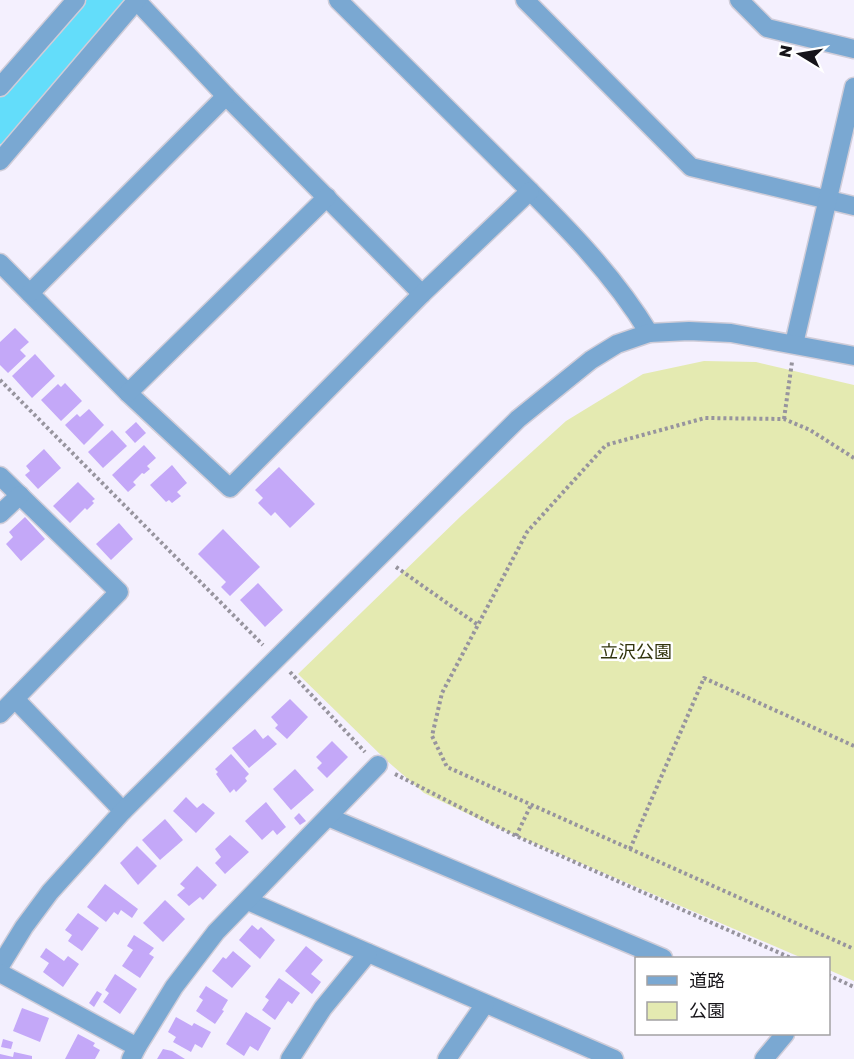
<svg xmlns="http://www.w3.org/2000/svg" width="854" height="1059" font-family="'Golos Text','Noto Sans JP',sans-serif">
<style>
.green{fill:#e4eab1}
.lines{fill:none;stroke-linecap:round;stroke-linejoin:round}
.river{stroke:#63ddfa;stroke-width:40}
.building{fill:#c4a8f8}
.minor-casing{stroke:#d0cdd9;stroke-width:21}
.path{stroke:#97949e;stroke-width:4;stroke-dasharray:3 3;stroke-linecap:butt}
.minor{stroke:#7aa8d2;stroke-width:18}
.labels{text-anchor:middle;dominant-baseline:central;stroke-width:5;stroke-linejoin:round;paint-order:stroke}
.park-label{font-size:18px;fill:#31340d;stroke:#fff}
</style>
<rect width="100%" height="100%" fill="#f4f0fe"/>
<polygon class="green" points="704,361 756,362 854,385 854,981 829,970 828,958 802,958 487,823 424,793 386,760 298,674 461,516 566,421 643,374"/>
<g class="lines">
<polyline class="river" points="0,124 36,78 110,0"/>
</g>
<g class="building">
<polygon points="15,328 29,342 20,350 26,356 8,373 0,365 0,342"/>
<polygon points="35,354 55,376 32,398 12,376"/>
<polygon points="65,383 82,401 61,421 41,400 58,384 61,387"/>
<polygon points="89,409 104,425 84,445 65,425 77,414 80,417"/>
<polygon points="136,422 146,433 135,443 125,432"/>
<polygon points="112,430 127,446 103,468 88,452"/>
<polygon points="144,445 156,458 147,466 150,469 144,474 142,473 133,482 136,485 128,492 112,475"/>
<polygon points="44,449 61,468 38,489 25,475 30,471 26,466"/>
<polygon points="172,465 187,483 177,492 181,496 172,503 169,500 166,502 150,485"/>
<polygon points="279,467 315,504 290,528 275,512 271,516 258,503 263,498 255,490"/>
<polygon points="78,482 95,499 92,501 94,503 87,510 85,508 70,523 53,506"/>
<polygon points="25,517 45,539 21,561 6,544 13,537 9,532"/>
<polygon points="119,523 133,539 111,560 96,544"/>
<polygon points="223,529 260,567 230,596 221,587 226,582 198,554"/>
<polygon points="258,583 283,610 265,627 240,600"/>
<polygon points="290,699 308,717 287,739 275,728 278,725 271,717"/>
<polygon points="255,729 263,739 268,735 277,744 249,768 232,748"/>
<polygon points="332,741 348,757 327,778 317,768 322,763 316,757"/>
<polygon points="231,754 249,774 245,778 247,781 236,792 234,789 230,793 216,774 218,772 215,769"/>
<polygon points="295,769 314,790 291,810 273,789"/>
<polygon points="186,797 197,808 203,803 215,813 196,833 173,811"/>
<polygon points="266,802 286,827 277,835 273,830 262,840 245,821"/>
<polygon points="299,813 306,821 300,825 294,818"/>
<polygon points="165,819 183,840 160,860 142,840"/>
<polygon points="230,835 249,852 225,874 215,863 221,857 215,849"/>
<polygon points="137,846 157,866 138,885 120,863"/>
<polygon points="197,866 217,885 203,900 200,897 189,906 177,895 185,888 180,884"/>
<polygon points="105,884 138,909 132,918 121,910 118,915 114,912 106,922 87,907"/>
<polygon points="165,900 185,919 163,942 143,923"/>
<polygon points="78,913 99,928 82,951 68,941 72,935 65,930"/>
<polygon points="252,925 258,930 261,927 275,940 260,959 239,940"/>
<polygon points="134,935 154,948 149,954 154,957 140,978 122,966 133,950 127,946"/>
<polygon points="306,946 323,960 311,974 321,982 312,994 285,971"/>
<polygon points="46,948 64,961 68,956 79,964 63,987 43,972 49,963 40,957"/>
<polygon points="233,951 251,966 232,988 212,971 223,957 226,959"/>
<polygon points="115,974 137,989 120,1014 103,1002 109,993 105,990"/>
<polygon points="279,978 300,993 292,1004 288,1001 275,1020 262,1010 269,1000 265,997"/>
<polygon points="206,986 228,1000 222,1010 224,1011 215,1024 196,1011 203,1000 199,997"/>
<polygon points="97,991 102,994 94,1007 89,1003"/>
<polygon points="22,1008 49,1018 40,1042 13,1031"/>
<polygon points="246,1012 271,1028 258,1051 250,1046 244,1056 226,1044"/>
<polygon points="176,1017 192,1026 194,1023 211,1032 202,1048 195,1044 191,1052 173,1042 176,1037 168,1032"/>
<polygon points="78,1034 95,1043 93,1046 100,1050 95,1059 65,1059"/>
<polygon points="3,1039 13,1042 11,1049 1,1047"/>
<polygon points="163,1049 172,1051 185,1059 157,1059"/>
<polygon points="14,1052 32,1056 32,1059 0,1059 0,1054 13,1057"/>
</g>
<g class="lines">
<defs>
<g id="minor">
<polyline points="136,0 226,96 422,294"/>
<path d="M338,0C392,54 446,107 500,161C554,215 609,267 649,333"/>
<polyline points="525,0 691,167 854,206"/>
<polyline points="739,0 767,28 854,49"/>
<polyline points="0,87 76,0"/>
<polyline points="0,161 137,0"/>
<polyline points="0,263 128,393 230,488 422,294 530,191"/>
<polyline points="30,293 226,96"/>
<polyline points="794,344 854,87"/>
<polyline points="128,393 327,197"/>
<polyline points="0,476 119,592 0,714"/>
<polyline points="0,514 20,495"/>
<polyline points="15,699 123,811"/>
<polyline points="328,817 663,958"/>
<polyline points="248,901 614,1059"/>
<polyline points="0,966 24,927 50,892 123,811 518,419 591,360 617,344 649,333 689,331 731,333 854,356"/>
<polyline points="0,973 137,1047"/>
<polyline points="131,1059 137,1047 174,987 216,932 378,765"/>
<polyline points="290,1059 323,1008 368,953"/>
<polyline points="447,1059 485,1004"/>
<polyline points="764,1059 785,1034"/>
</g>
</defs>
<use href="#minor" class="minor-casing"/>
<g class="path">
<polyline points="0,380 263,645"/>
<polyline points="784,419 792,362"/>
<polyline points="854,458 810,430 784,419 705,418 606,445 527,532 442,693 432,736 447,767 854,949"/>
<polyline points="396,567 478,625"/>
<polyline points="290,672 365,752"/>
<polyline points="395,774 516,836 791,958"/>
<polyline points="516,836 531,805"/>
<polyline points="630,849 704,678 854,746"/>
<polyline points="828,975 854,987"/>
</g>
<use href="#minor" class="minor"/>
</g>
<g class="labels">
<g class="park-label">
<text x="636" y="651">立沢公園</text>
</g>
</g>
<rect x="635" y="957" width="195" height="78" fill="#ffffff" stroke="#a2a1a3" stroke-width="1.5"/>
<rect x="647" y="976" width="30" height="9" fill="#7aa8d2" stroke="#a2a1a3" stroke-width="1.5"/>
<text x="689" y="987" font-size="18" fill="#161419">道路</text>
<rect x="647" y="1002" width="30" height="18" fill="#e4eab1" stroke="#a2a1a3" stroke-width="1.5"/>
<text x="689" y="1017" font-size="18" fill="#161419">公園</text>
<g transform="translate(800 54) rotate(281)" stroke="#ffffff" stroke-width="4.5" paint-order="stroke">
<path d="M0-4.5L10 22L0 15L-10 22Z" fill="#161419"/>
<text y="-9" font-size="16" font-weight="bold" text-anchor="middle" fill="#161419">N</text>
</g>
</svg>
